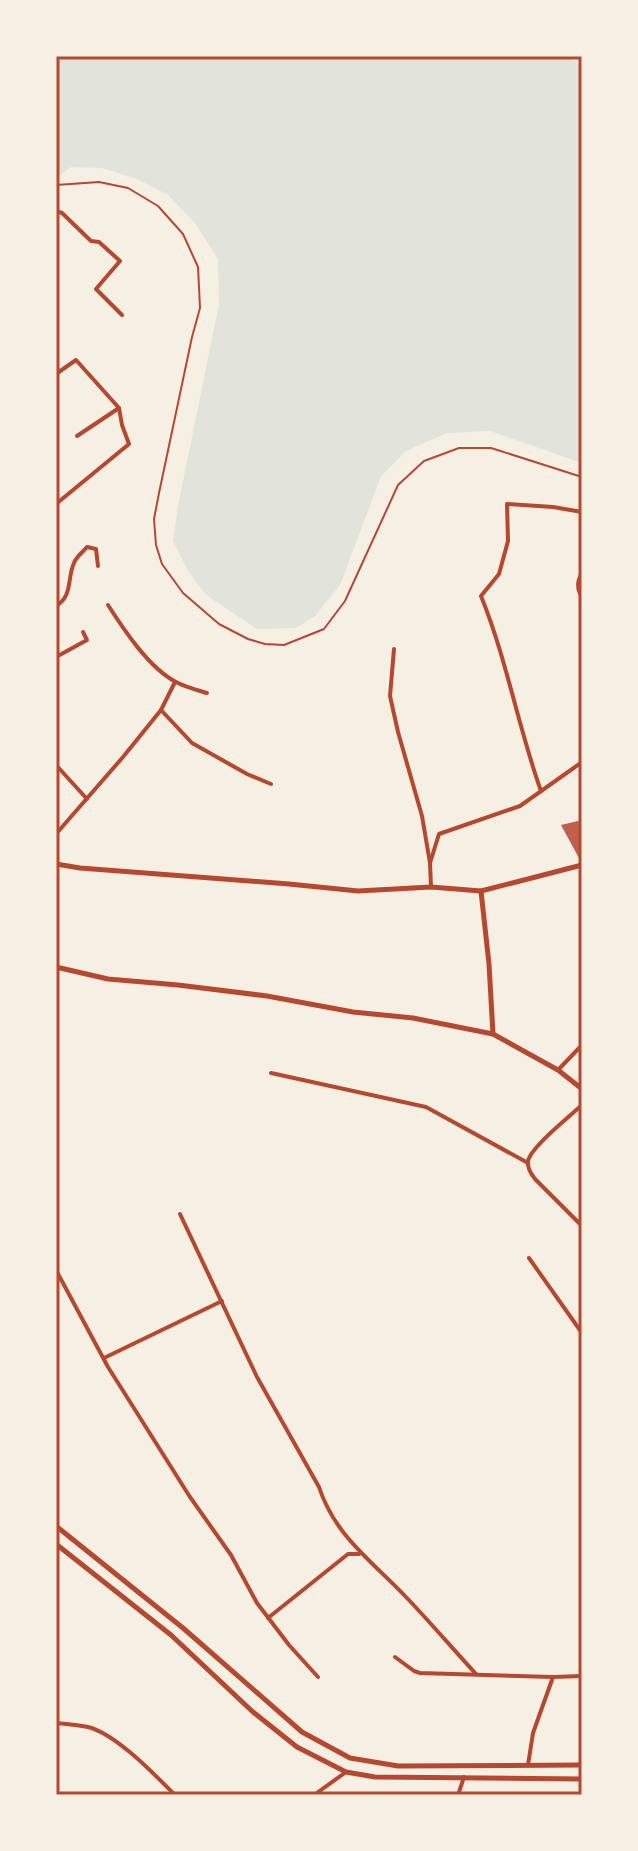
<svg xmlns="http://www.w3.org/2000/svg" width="638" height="1851" font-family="'Asap Condensed',sans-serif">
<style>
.green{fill:#e2e4dc}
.building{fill:#bf614a}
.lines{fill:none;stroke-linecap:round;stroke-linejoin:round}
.service{stroke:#b5482f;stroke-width:2}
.minor{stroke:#b5482f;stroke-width:4}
.tertiary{stroke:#b5482f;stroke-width:5}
.secondary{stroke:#b5482f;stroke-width:5}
.neatline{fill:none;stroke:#b5482f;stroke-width:3}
</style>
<rect width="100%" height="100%" fill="#f6efe4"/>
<polygon class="green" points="56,56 569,56 582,68 582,463 490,431 447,433 406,451 381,476 340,585 315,616 296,628 257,629 206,595 188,571 173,541 178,506 219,304 218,259 195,223 168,195 137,179 102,168 71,167 56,178"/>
<polygon class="building" points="582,820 582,859 580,860 561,825"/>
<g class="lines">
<polyline class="service" points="56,185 99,182 128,188 158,206 183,234 198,267 200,308 192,337 159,493 154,519 156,545 162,564 183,593 219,624 248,639 265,644 284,645 324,629 345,601 398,485 424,461 459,448 491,448 582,477"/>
<g class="minor">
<polyline points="56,211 62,213 91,241 99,242 120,261 96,289 122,315"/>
<polyline points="56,374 76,360 119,408 77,436"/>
<polyline points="56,504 129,444 122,425 119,408"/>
<path d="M582,573C577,581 576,588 582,597"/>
<path d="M108,605C124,630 149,668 176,682C185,687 197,690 207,693"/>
<path d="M56,606C73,596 67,578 74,563C76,557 83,552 87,547L96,549L98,566"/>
<polyline points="394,649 390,696 398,732 422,816 430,863"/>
<polyline points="56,657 87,640 83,632"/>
<polyline points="161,710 175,682"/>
<polyline points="56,765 87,799"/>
<path d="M541,791C518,727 507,660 481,596L499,574L508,541L507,504L553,507L582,512"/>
<polyline points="56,834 123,757 161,710 192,743 247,774 271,784"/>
<polyline points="431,887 430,863 439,834 520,806 582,762"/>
<polyline points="558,1070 582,1045"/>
<polyline points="271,1073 426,1107 528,1163"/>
<path d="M582,1105C570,1116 531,1147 528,1161C527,1168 531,1174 535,1179L582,1226"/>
<path d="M180,1214L257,1377L319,1487C335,1536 372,1561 406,1597C430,1622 452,1648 476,1674"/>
<polyline points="529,1258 582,1333"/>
<polyline points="56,1270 108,1367 190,1497 231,1555 257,1603 289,1645 318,1677"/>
<polyline points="104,1358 222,1301"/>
<polyline points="268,1618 348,1554 359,1554"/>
<polyline points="395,1657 414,1671 420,1673 553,1677 582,1676"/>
<path d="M56,1723C67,1724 78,1725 88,1727C116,1734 155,1775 175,1795"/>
<polyline points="528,1765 533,1733 553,1677"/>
<polyline points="314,1795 346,1772"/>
<polyline points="458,1795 464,1777"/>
</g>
<g class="tertiary">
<polyline points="56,864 80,868 289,884 358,891 431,887 481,891"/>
<polyline points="56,967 108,979 178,985 267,996 353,1012 413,1018 493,1034 558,1070 582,1089"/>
<polyline points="493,1034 489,964 481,891 582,865"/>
</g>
<g class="secondary">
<polyline points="56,1526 183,1628 302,1732 350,1758 398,1766 582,1765"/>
<polyline points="56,1544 171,1635 253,1712 297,1747 346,1772 375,1777 582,1779"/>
</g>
</g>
<rect width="638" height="1851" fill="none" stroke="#f6efe4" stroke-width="116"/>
<rect x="58" y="58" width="522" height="1735" class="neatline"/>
</svg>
